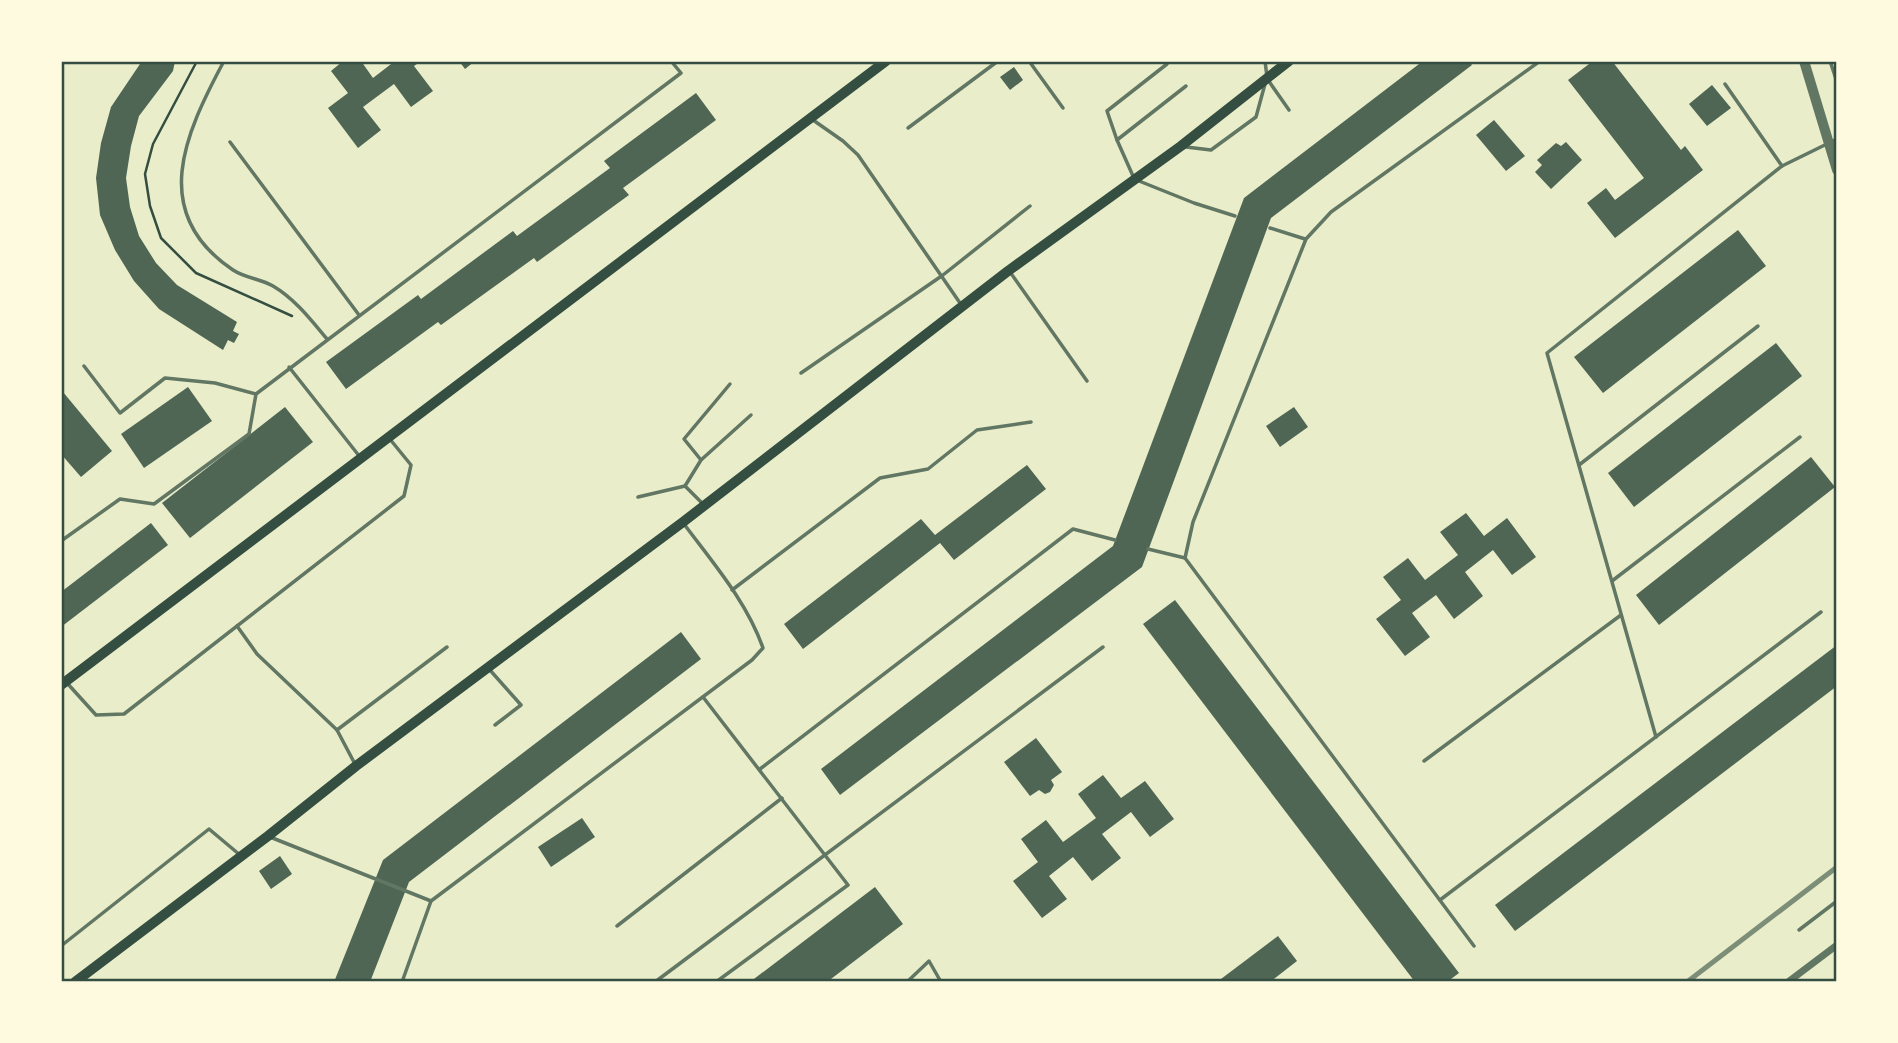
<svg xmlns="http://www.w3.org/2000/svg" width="1898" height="1043" font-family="'Source Serif 4',serif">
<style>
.building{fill:#4f6655}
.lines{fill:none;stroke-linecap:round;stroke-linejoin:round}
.path{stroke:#344e41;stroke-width:2.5}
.service{stroke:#617663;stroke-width:3.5}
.minor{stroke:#617663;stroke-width:7}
.tertiary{stroke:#617663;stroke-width:10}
.secondary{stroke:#344e41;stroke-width:10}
.rail{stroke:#7c8e77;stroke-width:5}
.neatline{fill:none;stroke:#344e41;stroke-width:2.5}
</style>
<rect width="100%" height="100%" fill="#e9edc9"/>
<g class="building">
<polygon points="142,61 175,61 173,71 139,116 131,146 126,178 130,207 139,236 156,263 177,285 237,322 233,331 239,334 234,343 228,340 223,350 159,309 134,281 115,250 100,215 96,178 101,143 111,107"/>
<polygon points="343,61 361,61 373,78 395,61 421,61 414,66 433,91 411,107 394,84 363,107 381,130 358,148 328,108 348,93 331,71"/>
<polygon points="459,61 475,61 465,69"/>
<polygon points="1423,61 1469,61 1472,65 1271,218 1142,567 840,795 821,769 1113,546 1244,198"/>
<polygon points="1593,61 1612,61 1681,150 1685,146 1703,170 1615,238 1587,203 1606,188 1615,200 1644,178 1568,80"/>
<polygon points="1014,67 1023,80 1010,90 1000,77"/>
<polygon points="1712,85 1731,108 1707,126 1689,104"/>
<polygon points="696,93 716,120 623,188 629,195 537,262 534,258 441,325 438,322 346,389 326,362 418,295 421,299 513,231 517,236 610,168 604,161"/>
<polygon points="1494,120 1525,156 1506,171 1476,135"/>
<polygon points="1566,142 1582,160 1551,189 1535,172 1542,165 1537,160 1556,143 1561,146"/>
<polygon points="1738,230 1766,266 1603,393 1574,357"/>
<polygon points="1776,343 1802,376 1634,507 1608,473"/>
<polygon points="188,387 212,421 144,468 121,434"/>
<polygon points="63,392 112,451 81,477 61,454"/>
<polygon points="285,407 313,442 190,538 162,503"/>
<polygon points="1294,407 1308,427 1280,447 1266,426"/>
<polygon points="1811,457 1835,487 1659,625 1636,595"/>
<polygon points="1027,465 1046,489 954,560 940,543 803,649 784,624 921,519 935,535"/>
<polygon points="1466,513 1484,536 1507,518 1536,557 1512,575 1493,550 1465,572 1483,596 1454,619 1436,595 1412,613 1430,637 1405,656 1376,619 1401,600 1383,577 1408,558 1425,580 1458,555 1440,532"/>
<polygon points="151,523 168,545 61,627 61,592"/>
<polygon points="1175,600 1459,973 1447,982 1415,982 1143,624"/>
<polygon points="681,632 701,659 409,882 370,982 334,982 383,860"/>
<polygon points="1837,645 1837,686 1515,931 1495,905"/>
<polygon points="1036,738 1062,772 1051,780 1054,785 1050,792 1045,794 1039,790 1030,796 1004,762"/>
<polygon points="1103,775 1121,798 1145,781 1174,819 1150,837 1131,812 1102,834 1121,858 1092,881 1073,857 1049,876 1067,899 1042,918 1013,881 1038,862 1021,839 1046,820 1063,842 1096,818 1078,794"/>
<polygon points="582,818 595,837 551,867 538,847"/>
<polygon points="280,856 292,874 271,889 259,871"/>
<polygon points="875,887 903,924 827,982 750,982"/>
<polygon points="1278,936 1297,961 1270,982 1217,982"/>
</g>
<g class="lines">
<polyline class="path" points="197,61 153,144 145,174 150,206 161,238 196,273 292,316"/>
<g class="service">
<path d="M224,61C185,134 148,213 233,270C245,278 261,279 273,286C295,299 311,320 327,339"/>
<polyline points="1029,61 1063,108"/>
<polyline points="1265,61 1267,77"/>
<polyline points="1830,61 1837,82"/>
<polyline points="1268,80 1289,110"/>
<polyline points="1725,84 1782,166"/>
<polyline points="813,120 843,141 858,155 960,303"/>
<polyline points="908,128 998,61"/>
<polyline points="1117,140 1107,111 1167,64"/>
<polyline points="230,142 359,315"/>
<polyline points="1186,147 1211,150 1256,117 1265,84"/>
<polyline points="1133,176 1117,140 1186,86"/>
<polyline points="1139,181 1194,203 1235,216"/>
<polyline points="1270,228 1305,239"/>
<polyline points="1010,272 1087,381"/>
<polyline points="84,366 120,413 165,378 215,383 256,394"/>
<polyline points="289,367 360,457"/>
<polyline points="801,373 943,275 1030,206"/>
<polyline points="701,460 684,439 730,384"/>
<polyline points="1579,465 1758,326"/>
<polyline points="638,497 685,486"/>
<polyline points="702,503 685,486 701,460 751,415"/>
<polyline points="61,541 120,499 154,504 249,434 256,394 681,73 671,61"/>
<polyline points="1148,549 1185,558"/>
<polyline points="1612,581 1800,437"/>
<polyline points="732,590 880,478 928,469 977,430 1031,422"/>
<polyline points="237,626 257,654 337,730"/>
<polyline points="489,669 521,705 495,725"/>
<polyline points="67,683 96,715 124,714 404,496 411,465 389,438"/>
<polyline points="703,697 848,885 716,982"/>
<polyline points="1656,737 1547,353 1782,166 1837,139"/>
<polyline points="1424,761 1621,615"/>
<polyline points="355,764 337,730 447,647"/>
<polyline points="760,769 1073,529 1115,540"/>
<polyline points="270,837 431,901"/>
<polyline points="1440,900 1821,612"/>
<polyline points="617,926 782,798"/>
<polyline points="1799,930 1837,901"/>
<polyline points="61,946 209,829 240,855"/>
<polyline points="1474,946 1185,558 1193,522 1306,239 1331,212 1540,61"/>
<path d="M402,982L431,901L752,660L763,648C747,602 713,563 684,524"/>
<polyline points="655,982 1103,647"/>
<polyline points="907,982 929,961 941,982"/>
</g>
<polyline class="minor" points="1788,982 1837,945"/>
<polyline class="tertiary" points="1804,61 1837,170"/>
<g class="secondary">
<polyline points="61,685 886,61"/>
<polyline points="75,982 268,836 356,766 683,522 1008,271 1181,146 1289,61"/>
</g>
<polyline class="rail" points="1687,982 1837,867"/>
</g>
<rect width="1898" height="1043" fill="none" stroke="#fefae0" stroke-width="126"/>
<rect x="63" y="63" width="1772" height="917" class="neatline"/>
</svg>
